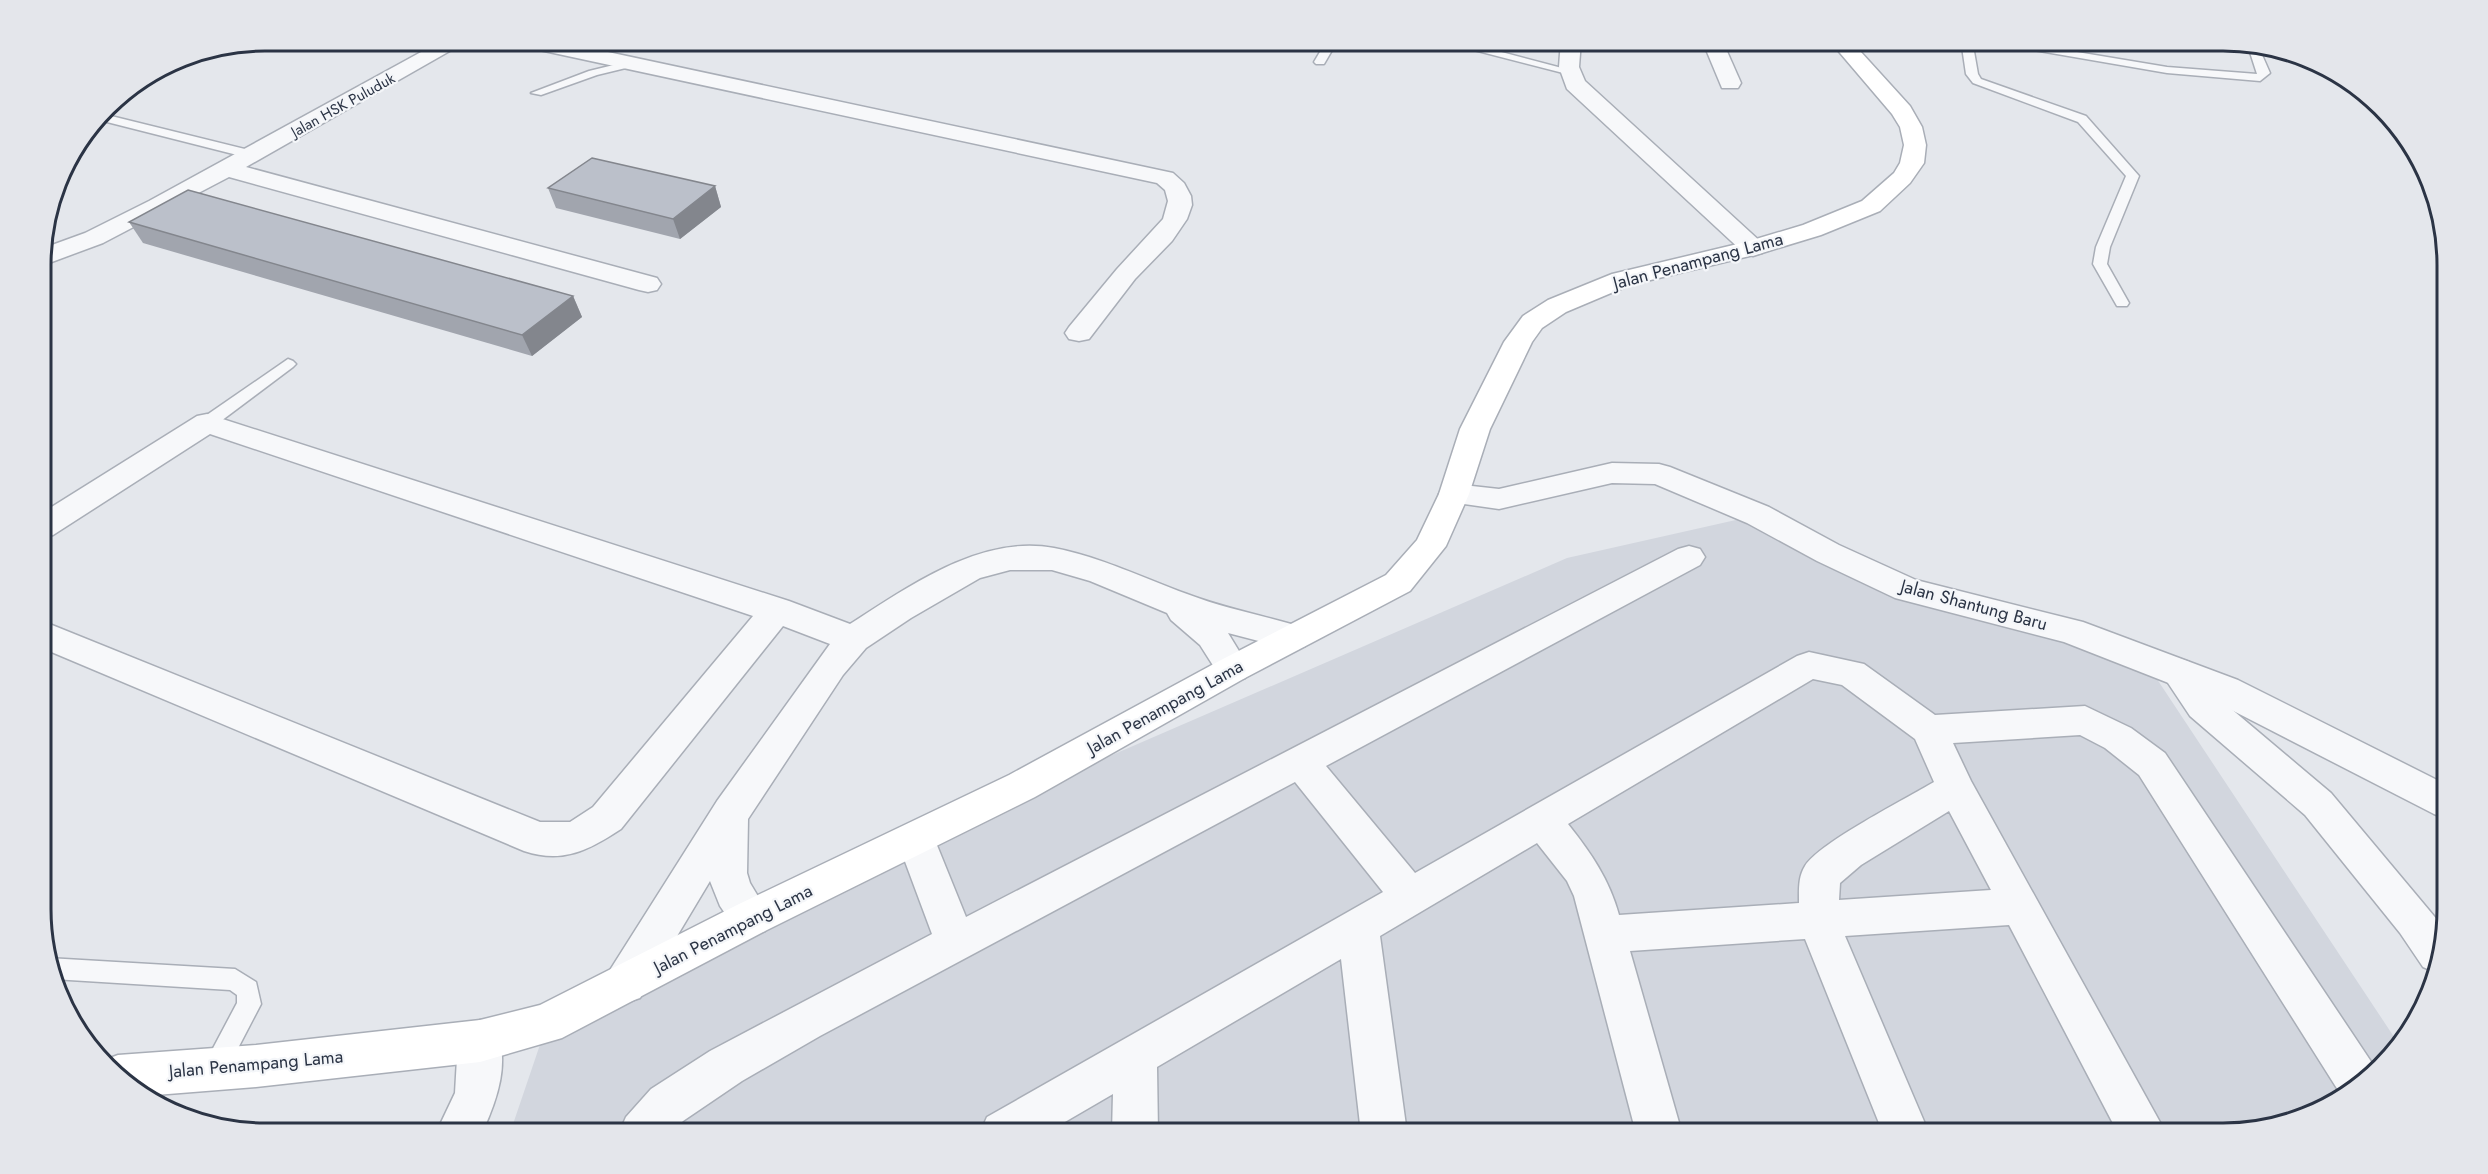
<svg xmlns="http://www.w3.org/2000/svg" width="2488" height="1174" font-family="Jost,sans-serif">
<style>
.built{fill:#d2d6de}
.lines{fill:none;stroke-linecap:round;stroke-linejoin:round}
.service-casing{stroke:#a9aeb7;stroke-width:3}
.minor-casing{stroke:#a9aeb7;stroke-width:3}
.tertiary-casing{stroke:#a9aeb7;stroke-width:3}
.secondary-casing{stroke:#a9aeb7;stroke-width:3}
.service{fill:#f7f8fa;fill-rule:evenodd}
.minor{fill:#f7f8fa;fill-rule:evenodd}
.tertiary{fill:#f7f8fa;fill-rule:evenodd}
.secondary{fill:#fff;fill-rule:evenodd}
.wall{fill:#a1a5ae}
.shaded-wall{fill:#83868d}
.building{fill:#bbc0ca;stroke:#83868d;stroke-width:1.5}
.labels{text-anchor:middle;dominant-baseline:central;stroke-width:4.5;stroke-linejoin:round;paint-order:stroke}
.far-street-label{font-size:15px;fill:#2b3445;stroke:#f4f6f9}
.street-label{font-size:18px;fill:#2b3445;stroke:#f4f6f9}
.rim{fill:none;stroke:#2b3445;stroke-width:3}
</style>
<rect width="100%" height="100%" fill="#e4e7ec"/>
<polygon class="built" points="1758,515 1907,590 2145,661 2400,1046 2348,1095 2295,1121 2237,1133 510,1133 547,1024 916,840 1567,558"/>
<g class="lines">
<defs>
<g id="service">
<polygon points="1327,40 1338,40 1324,64 1316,64 1314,62"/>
<polygon points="1435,40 1456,40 1577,72 1571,75"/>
<polygon points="1961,40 1972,40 1978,74 1981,79 2086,116 2139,176 2110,247 2107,264 2129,303 2127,306 2117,306 2093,264 2096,247 2126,176 2078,122 1973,83 1966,74"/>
<polygon points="1976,40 2005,40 2167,67 2257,74 2248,46 2259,48 2270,73 2260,81 2167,73"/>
<polygon points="630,61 634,62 634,66 597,75 541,95 531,93 589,71"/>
<polygon points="103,114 257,152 259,155 253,159 99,120"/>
<polygon points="288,359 293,361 296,364 293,367 213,427 201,427 199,423 201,419"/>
<polygon points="48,958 235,969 256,982 261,1004 223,1077 214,1081 205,1077 202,1069 237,1003 237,995 230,990 53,979"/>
</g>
<g id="minor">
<polygon points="443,40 469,40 246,167 657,278 661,284 657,290 648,292 639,290 229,177 103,243 41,266 41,249 85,233 149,201"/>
<polygon points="511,40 552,40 1173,173 1184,183 1191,196 1192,205 1187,219 1172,241 1135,279 1089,339 1079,341 1069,339 1065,333 1069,327 1117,269 1163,219 1168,201 1165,190 1157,183 521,46"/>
<polygon points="1561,40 1581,40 1579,67 1585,81 1762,243 1766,248 1762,253 1753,256 1744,253 1567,89 1559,67"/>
<polygon points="1702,40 1722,40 1741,83 1738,88 1722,88"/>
<path d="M207,414L789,601L850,624C908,587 981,534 1054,548C1101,557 1143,578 1187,594C1226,609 1266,616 1305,628L1310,637L1305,646L1293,650L1228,633L1250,669L1245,678L1233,682L1221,678L1200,645L1171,620L1167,613L1090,581L1052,570H1010L980,578L911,618L866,648L843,675L748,819L747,873L750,883L771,918L765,931L751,936L737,931L720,906L710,881L640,998L625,1003L610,998L604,984L610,970L717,801L830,644L783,626L621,829C589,850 563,864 524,851L42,648V621L540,822H570L593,807L753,616L210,434L53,535L42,538V513L197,416Z"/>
<path d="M1689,546L1700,549L1705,557L1700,565L1326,766L1415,873L1797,656L1809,652L1864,664L1935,715L2085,706L2131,728L2165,753L2376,1069L2343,1098L2139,775L2105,748L2080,735L1953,743L1971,781L2166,1133H2118L2009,925L1845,936L1929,1133H1883L1805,939L1630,951L1682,1133H1636L1574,896L1567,881L1537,843L1380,936L1407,1133H1361L1341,959L1157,1067L1158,1133H1112L1113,1094L1046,1133H980L987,1117L1383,892L1295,782L820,1036L742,1081L683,1121L672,1133H619L626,1117L651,1089L710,1051L932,934L897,840L902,828L916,824L930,828L966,917L1678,549ZM1813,679L1842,685L1915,739L1934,782C1907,798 1819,843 1805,866C1798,877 1799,890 1799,903L1619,915C1609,879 1591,853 1568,824ZM1949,811L1991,890L1839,900L1840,883L1861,865Z"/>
<polygon points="2177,658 2189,662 2216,696 2331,793 2444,928 2435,972 2423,967 2400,933 2305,815 2190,716 2160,671 2165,662"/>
<path d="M480,1020L495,1026C511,1062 497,1100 482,1133H436L455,1093L458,1041L465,1026Z"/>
</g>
<polygon id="tertiary" points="1612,463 1659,464 1670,467 1769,507 1839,545 1916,580 2083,622 2238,680 2447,785 2447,819 2434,814 2212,700 2064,642 1895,598 1817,561 1747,523 1655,484 1612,483 1499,509 1443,501 1439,494 1443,487 1454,484 1499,489"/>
<polygon id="secondary" points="1829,40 1850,40 1910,106 1922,127 1926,145 1924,163 1910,183 1880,211 1821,235 1762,253 1630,285 1566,312 1542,328 1532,342 1490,429 1469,494 1446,546 1410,591 1245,678 1035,797 765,931 562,1038 480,1062 256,1087 143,1096 128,1087 102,1061 118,1055 256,1045 480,1020 540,1005 737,905 1009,775 1221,660 1386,575 1417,540 1439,494 1460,429 1504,342 1523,316 1548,300 1612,274 1746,242 1803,225 1862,201 1894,173 1900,163 1904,145 1900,127 1892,114"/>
</defs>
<use href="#service" class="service-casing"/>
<use href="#minor" class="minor-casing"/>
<use href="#tertiary" class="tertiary-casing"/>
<use href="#secondary" class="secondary-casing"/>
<use href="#service" class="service"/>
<use href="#minor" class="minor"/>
<use href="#tertiary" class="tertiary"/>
<use href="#secondary" class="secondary"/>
</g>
<g class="wall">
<polygon points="715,186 721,207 680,239 556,208 548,188"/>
<polygon points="129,222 573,296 582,317 532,356 143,243"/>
</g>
<g class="shaded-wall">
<polygon points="715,186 721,207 680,239 673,219"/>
<polygon points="573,296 582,317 532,356 522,335"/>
</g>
<g class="building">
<polygon points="592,158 715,186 673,219 548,188"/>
<polygon points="188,190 573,296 522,335 129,222"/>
</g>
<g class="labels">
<g class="far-street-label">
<text transform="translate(343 105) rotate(-29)">Jalan HSK Puluduk</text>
</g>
<g class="street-label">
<text transform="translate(1698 261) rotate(-15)">Jalan Penampang Lama</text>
<text transform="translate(1974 605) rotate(15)">Jalan Shantung Baru</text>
<text transform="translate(1165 707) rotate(-29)">Jalan Penampang Lama</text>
<text transform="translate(733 929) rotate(-27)">Jalan Penampang Lama</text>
<text transform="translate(256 1064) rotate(-5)">Jalan Penampang Lama</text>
</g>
</g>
<path d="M0 0H2488V1174H0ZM265 51H2223A214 214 0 0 1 2437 265V909A214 214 0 0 1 2223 1123H265A214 214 0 0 1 51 909V265A214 214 0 0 1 265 51Z" fill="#e4e6eb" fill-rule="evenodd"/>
<path class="rim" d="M265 51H2223A214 214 0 0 1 2437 265V909A214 214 0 0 1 2223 1123H265A214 214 0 0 1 51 909V265A214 214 0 0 1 265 51Z"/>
</svg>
